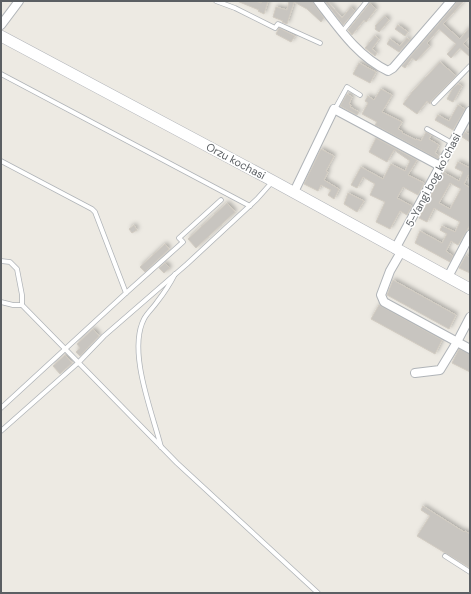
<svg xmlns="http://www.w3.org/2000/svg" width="471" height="594" font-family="'DM Sans',sans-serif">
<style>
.building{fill:#c8c5c0;stroke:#d2ccc2;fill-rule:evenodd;filter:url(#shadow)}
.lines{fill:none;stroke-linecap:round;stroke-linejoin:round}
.service-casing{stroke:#b0b4b8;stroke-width:5.5}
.minor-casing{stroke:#b0b4b8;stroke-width:10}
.secondary-casing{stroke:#b0b3b8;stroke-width:12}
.service{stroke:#fff;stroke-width:4}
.minor{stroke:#fff;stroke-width:8}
.secondary{stroke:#fff;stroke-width:11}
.labels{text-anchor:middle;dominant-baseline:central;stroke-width:3;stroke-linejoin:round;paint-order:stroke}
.street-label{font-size:11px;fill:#5b5f63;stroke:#fff}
</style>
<defs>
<filter id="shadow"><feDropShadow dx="2" dy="-2" stdDeviation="2" flood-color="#0004"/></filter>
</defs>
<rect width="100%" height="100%" fill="#edeae3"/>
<g class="building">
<polygon points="237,1 255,1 261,3 262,1 268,1 264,14 258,11 259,10"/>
<polygon points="289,1 313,1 314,4 324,18 321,22 307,9 294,2 287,24 282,22 283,21 273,17 276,7 287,10"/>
<polygon points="325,1 327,1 342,18 351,7 355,11 343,25"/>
<polygon points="456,1 464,1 443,24 460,39 470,27 470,36 463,44 470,50 470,57 460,48 451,58 447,54 456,44 439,29 427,43 430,46 416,61 412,58 405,68 402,66 455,5"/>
<polygon points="370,3 376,9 366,22 364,20 352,35 348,30"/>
<polygon points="385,16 389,20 379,32 375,29 376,27 375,26"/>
<polygon points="398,25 408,32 405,36 395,29"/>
<polygon points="279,28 295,36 291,42 276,34"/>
<polygon points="375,36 379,39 372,49 377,53 375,56 365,48"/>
<polygon points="407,38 410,40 399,52 387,44 390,39 400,46"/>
<polygon points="440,62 456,76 431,101 430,104 427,101 417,114 403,104 412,92"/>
<polygon points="359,63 376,72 370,83 353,74"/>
<polygon points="458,84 462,86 453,102 447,99 453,88"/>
<polygon points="381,89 392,95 382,112 402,122 398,129 403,132 402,133 416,140 416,139 421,141 426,132 431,135 429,139 439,145 435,153 439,156 438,159 375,125 377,122 362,114 368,103 365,101 368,96 374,100"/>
<polygon points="347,94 352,97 349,104 351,105 350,107 359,112 357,115 340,106"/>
<polygon points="458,105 465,109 453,130 435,120 438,115 449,121"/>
<polygon points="465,132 470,135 470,142 462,137"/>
<polygon points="376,138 417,160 408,175 424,183 418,195 403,187 397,198 412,206 407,215 400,211 390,229 376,222 385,202 370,195 375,184 363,177 357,188 351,185 361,167 383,179 391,164 405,171 410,161 394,150 387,162 369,152"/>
<polygon points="321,149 334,156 326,171 328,172 324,180 339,189 334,199 328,195 331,190 321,185 318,191 304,184"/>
<path d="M458,162L470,168V176L468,175L464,184L470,188V225L458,245L451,241L446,251L453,256L450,262L415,243L420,231L442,243L447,234L440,230L442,226L455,232L460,222L434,208L427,222L419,218L443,172L459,181L463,172L455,168ZM450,183L461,189L450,209L439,203Z"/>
<polygon points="348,193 364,201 357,212 344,204"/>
<polygon points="227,203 235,212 196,248 188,239"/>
<polygon points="134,225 137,230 132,233 129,229"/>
<polygon points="165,244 169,249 145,272 140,267"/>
<polygon points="466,255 470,258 470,273 459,268"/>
<polygon points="165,263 170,268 164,273 159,268"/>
<polygon points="393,280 456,315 449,329 387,295"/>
<polygon points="379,305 442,340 435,354 371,319"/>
<polygon points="93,329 99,336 80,356 76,352 80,348 77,344"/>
<polygon points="459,349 470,354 470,372 452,363"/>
<polygon points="65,355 72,363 60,374 53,366"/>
<polygon points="423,506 464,532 465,531 470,534 470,568 417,536 430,516 421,510"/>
</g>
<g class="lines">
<defs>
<g id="service">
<polyline points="216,1 235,8 275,28 278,24 320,43"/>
<polyline points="342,32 367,1"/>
<polyline points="1,74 250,206"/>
<polyline points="434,103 470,66"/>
<polyline points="335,109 347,87 360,95"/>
<polyline points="427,129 452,143"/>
<polyline points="1,161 92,209 95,212 126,293 1,408"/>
<polyline points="1,261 10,262 17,269 22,295 22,305"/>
<polyline points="126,293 183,242 179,238 221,200"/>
<polyline points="1,302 13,305 22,305 177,463 318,593"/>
<polyline points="1,431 79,362 104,336 187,264 257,199 273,181"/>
<path d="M161,447C153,414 127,352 144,319C147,313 153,308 157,302C164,293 170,284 175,274"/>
<polyline points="445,556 470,572"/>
</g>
<g id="minor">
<path d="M318,1C338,27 357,56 388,71L393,68L451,1"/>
<polyline points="1,25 19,1"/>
<polyline points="294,192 334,109 440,166"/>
<polyline points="395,249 470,111"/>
<polyline points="401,252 390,271 381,295 384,302 470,349"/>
<polyline points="448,277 470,235"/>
<polyline points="415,373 440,370 457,342 470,317"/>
</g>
<polyline id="secondary" points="1,36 273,181 470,289"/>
</defs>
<use href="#service" class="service-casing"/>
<use href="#minor" class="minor-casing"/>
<use href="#secondary" class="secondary-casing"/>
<use href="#service" class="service"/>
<use href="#minor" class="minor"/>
<use href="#secondary" class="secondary"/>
</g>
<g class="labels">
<g class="street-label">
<text transform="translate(236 161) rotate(28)">Orzu kochasi</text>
<text transform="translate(433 180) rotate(-62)">5-Yangi bog koʼchasi</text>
</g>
</g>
<rect width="471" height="594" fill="none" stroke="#5b5f63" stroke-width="4"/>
</svg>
